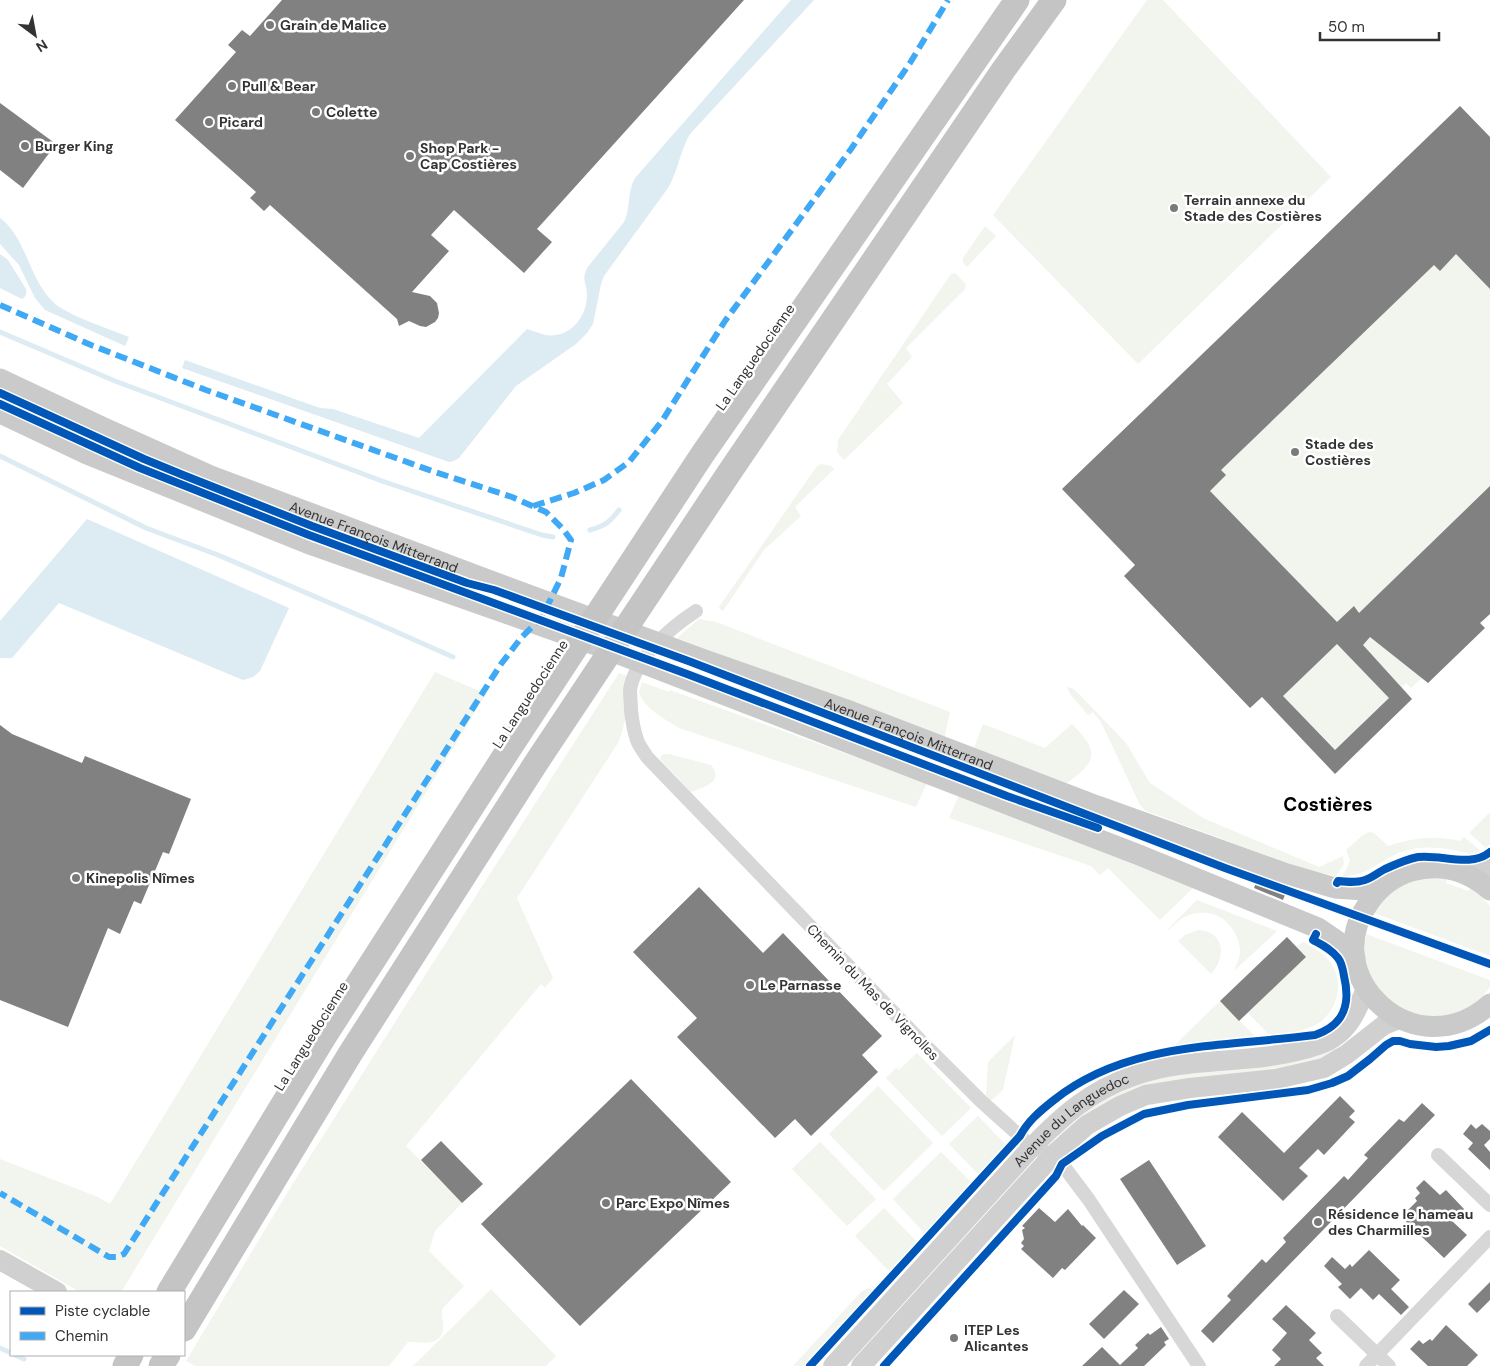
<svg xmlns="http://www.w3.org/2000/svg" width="1490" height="1366" font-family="'DM Sans',sans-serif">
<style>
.green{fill:#f1f5ed}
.water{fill:#ddebf3}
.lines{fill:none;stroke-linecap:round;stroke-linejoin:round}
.stream{stroke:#ddebf3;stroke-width:5}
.building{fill:#818181;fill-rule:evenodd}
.street{stroke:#d7d7d7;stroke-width:14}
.secondary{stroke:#d0d0d0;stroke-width:20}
.primary{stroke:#cacaca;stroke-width:21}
.highway{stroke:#c4c4c4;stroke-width:25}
.quiet{stroke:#3fa9f5;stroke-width:6;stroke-dasharray:12 6;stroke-linecap:butt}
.cycleway-casing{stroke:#fff;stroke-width:11}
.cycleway{stroke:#0057b8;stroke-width:8}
.poi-dot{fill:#7a7a7a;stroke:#fff;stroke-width:2}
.labels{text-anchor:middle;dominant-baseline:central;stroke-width:5;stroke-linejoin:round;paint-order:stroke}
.poi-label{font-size:14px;font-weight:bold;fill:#333;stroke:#fff;text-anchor:start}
.street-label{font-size:14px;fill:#333;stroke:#fff}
.district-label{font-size:19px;font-weight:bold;fill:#000;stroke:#fff}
</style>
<rect width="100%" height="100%" fill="#fff"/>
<g class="green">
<polygon points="1147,0 1163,0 1331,177 1138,364 993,215"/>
<polygon points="1460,106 1490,137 1490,614 1481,623 1485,628 1428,683 1422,678 1411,688 1406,683 1402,687 1412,699 1335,774 1272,708 1277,703 1267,692 1250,708 1192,647 1208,632 1198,621 1182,636 1124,576 1140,560 1125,554 1062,489 1144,410 1149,415 1158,405 1154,400"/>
<polygon points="985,226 996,236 967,267 963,263 963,258"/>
<polygon points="955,273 966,284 965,289 906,348 912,357 887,384 903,403 844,460 837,452 838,440 951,274"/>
<polygon points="821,464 831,466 834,469 795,507 801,516 764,550 723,611 721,610 719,607 817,466"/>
<polygon points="699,619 716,622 950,712 944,740 677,638"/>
<polygon points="435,672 486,694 121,1292 80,1292 0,1246 0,1159 98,1197 110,1204"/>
<path d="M619,673L627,676C626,699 628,721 618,743L517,898L553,978L545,988L541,984L406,1146L462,1203L435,1231L429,1251L464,1286L442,1309C441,1316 444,1323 443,1330C440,1347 421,1342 408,1342L389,1366H195L186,1361L292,1185L404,1008Z"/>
<path d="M642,682L669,692L670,690L927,783L916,807L679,728C665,719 644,709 639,692Z"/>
<polygon points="1067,687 1072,688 1076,691 1126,743 1150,783 1203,818 1319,867 1343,856 1344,864 1336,876 1307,870 1146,811 1140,805 1101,722 1093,712 1088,715 1070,694"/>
<path d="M983,724L1045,748L1072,724C1099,751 1098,761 1067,783L973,751Z"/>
<path d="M664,754H669L711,765C725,782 703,787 691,792L660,759L661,756Z"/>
<polygon points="959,795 1193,888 1160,920 1108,868 1100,875 1091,866 949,818"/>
<polygon points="1490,812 1490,844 1486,848 1469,833"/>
<path d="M1369,832L1374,833L1388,846C1414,838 1433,835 1460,841L1464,837L1483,853L1480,855H1475C1448,848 1419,842 1392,856C1375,866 1363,876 1343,876L1350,861L1346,850L1363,835Z"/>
<path d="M1436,877L1447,878L1446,883L1468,891L1470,888L1477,892L1490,906V956L1374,913C1390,887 1408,881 1436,877Z"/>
<path d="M1197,900L1277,931L1234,971C1236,966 1239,959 1240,953C1241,940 1231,923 1220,917C1211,912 1196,911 1187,916C1180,918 1174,925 1169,930L1168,929Z"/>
<path d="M1198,930C1224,931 1227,957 1211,974L1178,941L1185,935Z"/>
<path d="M1366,934L1490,980V987C1446,1047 1354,1008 1366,934Z"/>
<path d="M1303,942C1313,947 1323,952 1330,962C1345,982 1338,1009 1319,1023C1306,1031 1286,1033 1271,1037L1248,1013L1306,957L1296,947Z"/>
<polygon points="1220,1001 1257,1038 1174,1046"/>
<polygon points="1015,1035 1003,1090 992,1100 990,1100 986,1095 988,1062"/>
<polygon points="1334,1047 1338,1053 1298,1068 1170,1083 1060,1138 1056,1134 1093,1103 1138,1082"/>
<polygon points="917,1053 971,1108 942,1136 886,1078 896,1068 899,1070"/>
<polygon points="878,1086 933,1143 884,1191 829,1134"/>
<polygon points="978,1116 1007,1146 979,1175 949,1144"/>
<polygon points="820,1142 876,1199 847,1226 792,1169"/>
<polygon points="941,1152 974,1185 927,1236 893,1199"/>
<polygon points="884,1208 919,1244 893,1275 855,1236"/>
<polygon points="868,1288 877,1291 808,1366 793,1366 861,1292"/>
<polygon points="491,1289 556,1356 546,1366 413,1366"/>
</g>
<g class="water">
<path d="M791,0H814L690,134C680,151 678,171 668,188L604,276L601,284L593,324L587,333L576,344L516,386L459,458L454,461L449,462L182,368L185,360L320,408L333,409L419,438L527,329C533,331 539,333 545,335C569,339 587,318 587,295C587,283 581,281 587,268L624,222C631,208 627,192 635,178Z"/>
<path d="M0,218C26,237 29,279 53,302C66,315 110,329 129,337L125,346L45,310L35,298L19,265L0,244Z"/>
<path d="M0,254L8,260L26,289C27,294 26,296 22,299L0,288Z"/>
<polygon points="87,519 289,608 260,671 253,677 243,680 59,603 12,658 0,658 0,621"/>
</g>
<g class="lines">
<g class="stream">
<polyline points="0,332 115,381 382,481 542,535 553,537"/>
<polyline points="0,456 146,528 218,555 365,618 453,657"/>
<path d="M590,530C605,526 610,522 619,510"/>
<polyline points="0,1348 11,1353"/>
<polyline points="15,1355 24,1359"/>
</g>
</g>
<g class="building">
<polygon points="282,0 744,0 537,229 552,242 524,273 454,210 431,235 449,251 412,292 430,296 437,303 439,313 438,318 435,322 426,327 420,326 409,321 399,326 397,319 270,205 264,211 250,198 256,192 175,120 236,52 228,45 242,30 250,36"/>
<polygon points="0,103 56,144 23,188 0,170"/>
<path d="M1460,106L1490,137V289L1456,254L1440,271L1434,265L1221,470L1226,475L1210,491L1337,622L1354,606L1359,613L1490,486V614L1480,623L1485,628L1428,683L1370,637L1363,645L1412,699L1335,774L1262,697L1250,708L1124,576L1135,565L1062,489ZM1337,644L1389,698L1335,750L1283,696Z"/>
<polygon points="0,725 12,734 82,763 85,756 191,799 169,854 163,852 141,904 134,901 120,934 108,928 68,1027 0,1000"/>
<polygon points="1258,877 1288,887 1283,900 1254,888"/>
<polygon points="699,887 763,953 783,933 882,1036 862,1055 878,1072 811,1136 795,1119 775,1138 677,1037 697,1018 633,952"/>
<polygon points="1287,937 1306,957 1239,1021 1220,1001"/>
<polygon points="631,1079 731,1182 580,1326 481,1224"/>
<polygon points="1340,1096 1355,1111 1349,1117 1355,1122 1324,1155 1318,1149 1299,1168 1308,1176 1283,1201 1218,1137 1242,1112 1284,1153"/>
<polygon points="1422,1103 1435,1115 1213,1343 1201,1331 1231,1300 1227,1296 1262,1259 1266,1263 1286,1242 1283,1238 1344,1176 1348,1180 1368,1158 1364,1155 1399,1119 1404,1122"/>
<polygon points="1471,1124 1476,1129 1482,1124 1490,1131 1490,1139 1484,1145 1490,1152 1490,1170 1468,1149 1473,1143 1463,1134"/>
<polygon points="441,1141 483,1184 462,1203 421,1160"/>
<polygon points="1149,1160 1206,1246 1177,1265 1120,1179"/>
<polygon points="1424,1180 1440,1195 1446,1190 1464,1209 1452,1221 1467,1235 1444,1258 1401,1217 1417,1201 1415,1198 1420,1193 1416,1188"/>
<polygon points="1039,1208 1055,1222 1068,1209 1082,1226 1083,1225 1096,1238 1065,1270 1062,1268 1053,1278 1021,1249 1024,1246 1021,1243 1024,1239 1022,1230 1025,1228 1022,1226"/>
<polygon points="1369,1250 1400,1280 1391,1289 1409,1307 1401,1315 1379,1294 1373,1300 1361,1288 1350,1299 1338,1287 1342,1284 1324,1266 1332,1257 1345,1269 1350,1264 1352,1267"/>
<polygon points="1490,1282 1490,1300 1477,1313 1468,1304"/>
<polygon points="1124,1290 1139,1304 1104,1339 1089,1324"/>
<polygon points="1286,1305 1316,1333 1309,1340 1322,1353 1316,1358 1324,1366 1274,1366 1281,1359 1272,1350 1287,1333 1272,1319"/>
<polygon points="1446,1325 1478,1355 1467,1366 1428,1366 1410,1349 1419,1340 1423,1344 1430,1339 1432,1341"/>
<polygon points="1161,1327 1169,1339 1164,1342 1166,1345 1144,1366 1082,1366 1102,1347 1120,1365 1138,1348 1135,1345 1148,1333 1150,1335"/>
</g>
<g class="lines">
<g class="street">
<path d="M696,611C670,628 635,658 630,690C630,696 631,703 631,710C632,720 634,731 637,740C639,746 644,752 647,757L920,1040L981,1101L1032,1147L1053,1155L1062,1164L1089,1200L1199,1366"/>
<polyline points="1438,1155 1490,1205"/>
<polyline points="1337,1316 1389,1366"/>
<polyline points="1366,1366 1490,1237"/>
</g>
<g class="secondary">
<polyline points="1469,876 1490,869"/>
<polyline points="0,1260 57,1292"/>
<path id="s1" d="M833,1366L1032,1147C1063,1115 1090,1091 1133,1076C1188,1056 1249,1065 1305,1049C1314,1046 1325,1044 1333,1038C1351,1027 1358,1007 1366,989"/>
<polyline points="861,1366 1053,1155 1087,1125 1120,1106 1146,1095 1190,1088 1276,1079 1324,1068 1347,1054 1384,1025 1399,1019"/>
</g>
<g class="primary">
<path id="s2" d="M0,379L104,428L211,476L507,587L705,660L852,712L1097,806L1284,873L1335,888L1378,891"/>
<polyline points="0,413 87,454 307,543 593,644 1139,855 1318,928 1337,941 1355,958"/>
<path d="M1490,890C1468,871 1441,863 1412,871C1395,876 1380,887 1370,901C1314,977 1416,1070 1490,1004"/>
</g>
<g class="highway">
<polyline points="169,1292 324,1037 509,749 702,455 1017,0"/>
<polyline points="184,1329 350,1054 536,763 729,473 1004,69 1054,0"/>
<polyline points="125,1366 131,1355"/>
<polyline points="161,1366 168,1355"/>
</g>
<g class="quiet">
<polyline points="0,305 91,345 206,390 432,471 512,497 546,512 563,529 571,540 561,578 542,617 521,638 501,664 124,1254 117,1257 109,1257 0,1193"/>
<polyline points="533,506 574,493 604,480 629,462 662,421 725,321 851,149 910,63 948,0"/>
</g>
<defs>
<g id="cycleway">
<polyline points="0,393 144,459 183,475 312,526 467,583 494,590 691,662 1225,868 1490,964"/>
<polyline points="0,404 140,468 309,535 687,674 1007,796 1098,828"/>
<path d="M1337,883L1338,881C1347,882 1356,883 1365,880C1372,878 1379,872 1385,869C1396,864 1407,859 1418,857C1441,854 1471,868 1490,852"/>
<path d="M810,1366L1020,1136C1028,1121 1040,1111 1054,1100C1128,1041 1226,1047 1315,1035C1344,1025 1351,1005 1344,976C1343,970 1342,963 1338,958C1331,949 1322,945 1313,940L1316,934"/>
<polyline points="884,1366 1056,1176 1062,1164 1102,1136 1144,1114 1188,1105 1308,1090 1332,1083 1348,1076 1370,1059 1386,1045 1393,1041 1400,1041 1410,1044 1436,1047 1449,1046 1471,1041 1490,1030"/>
</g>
</defs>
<use href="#cycleway" class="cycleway-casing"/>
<use href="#cycleway" class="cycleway"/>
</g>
<g class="poi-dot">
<circle cx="270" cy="25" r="5"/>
<circle cx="232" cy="86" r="5"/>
<circle cx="316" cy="112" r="5"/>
<circle cx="209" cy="122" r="5"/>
<circle cx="25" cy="146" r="5"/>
<circle cx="410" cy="156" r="5"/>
<circle cx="1174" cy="208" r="5"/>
<circle cx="1295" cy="452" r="5"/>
<circle cx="76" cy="878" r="5"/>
<circle cx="750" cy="985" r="5"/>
<circle cx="606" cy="1203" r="5"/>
<circle cx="1318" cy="1222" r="5"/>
<circle cx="954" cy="1338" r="5"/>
</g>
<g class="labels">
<g class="poi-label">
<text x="280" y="25">Grain de Malice</text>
<text x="242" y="86">Pull &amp; Bear</text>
<text x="326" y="112">Colette</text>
<text x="219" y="122">Picard</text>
<text x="35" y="146">Burger King</text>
<text x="420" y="148">Shop Park -<tspan x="420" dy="16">Cap Costières</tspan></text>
<text x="1184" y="200">Terrain annexe du<tspan x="1184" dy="16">Stade des Costières</tspan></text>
<text x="1305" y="444">Stade des<tspan x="1305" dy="16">Costières</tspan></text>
<text x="86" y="878">Kinepolis Nîmes</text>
<text x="760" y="985">Le Parnasse</text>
<text x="616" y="1203">Parc Expo Nîmes</text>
<text x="1328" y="1214">Résidence le hameau<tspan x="1328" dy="16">des Charmilles</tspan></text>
<text x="964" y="1330">ITEP Les<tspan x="964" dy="16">Alicantes</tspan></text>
</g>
<g class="street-label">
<text transform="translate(755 357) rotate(-55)">La Languedocienne</text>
<text stroke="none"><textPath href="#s2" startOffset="406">Avenue François Mitterrand</textPath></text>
<text transform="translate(530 694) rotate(-57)">La Languedocienne</text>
<text stroke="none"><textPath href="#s2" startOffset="976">Avenue François Mitterrand</textPath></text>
<text transform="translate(873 992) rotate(46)">Chemin du Mas de Vignolles</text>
<text transform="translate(311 1036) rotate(-58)">La Languedocienne</text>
<text stroke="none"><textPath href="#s1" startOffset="344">Avenue du Languedoc</textPath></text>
</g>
<g class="district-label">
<text x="1328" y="804">Costières</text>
</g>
</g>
<rect x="10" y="1291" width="175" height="65" fill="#ffffff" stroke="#adadad"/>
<rect x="20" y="1307" width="25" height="8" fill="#0057b8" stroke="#adadad"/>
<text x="55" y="1316" font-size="15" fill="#333333">Piste cyclable</text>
<rect x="20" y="1332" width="25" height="8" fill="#3fa9f5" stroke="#adadad"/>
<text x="55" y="1341" font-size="15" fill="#333333">Chemin</text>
<g transform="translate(35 35) rotate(148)" stroke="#ffffff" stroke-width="4" paint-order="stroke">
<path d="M0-4L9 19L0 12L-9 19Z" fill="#333333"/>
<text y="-8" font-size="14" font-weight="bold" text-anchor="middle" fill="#333333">N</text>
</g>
<path d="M1320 32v8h119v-8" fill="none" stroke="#333333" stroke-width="2.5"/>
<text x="1328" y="32" font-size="15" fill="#333333" stroke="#ffffff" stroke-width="4" paint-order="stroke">50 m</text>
</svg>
